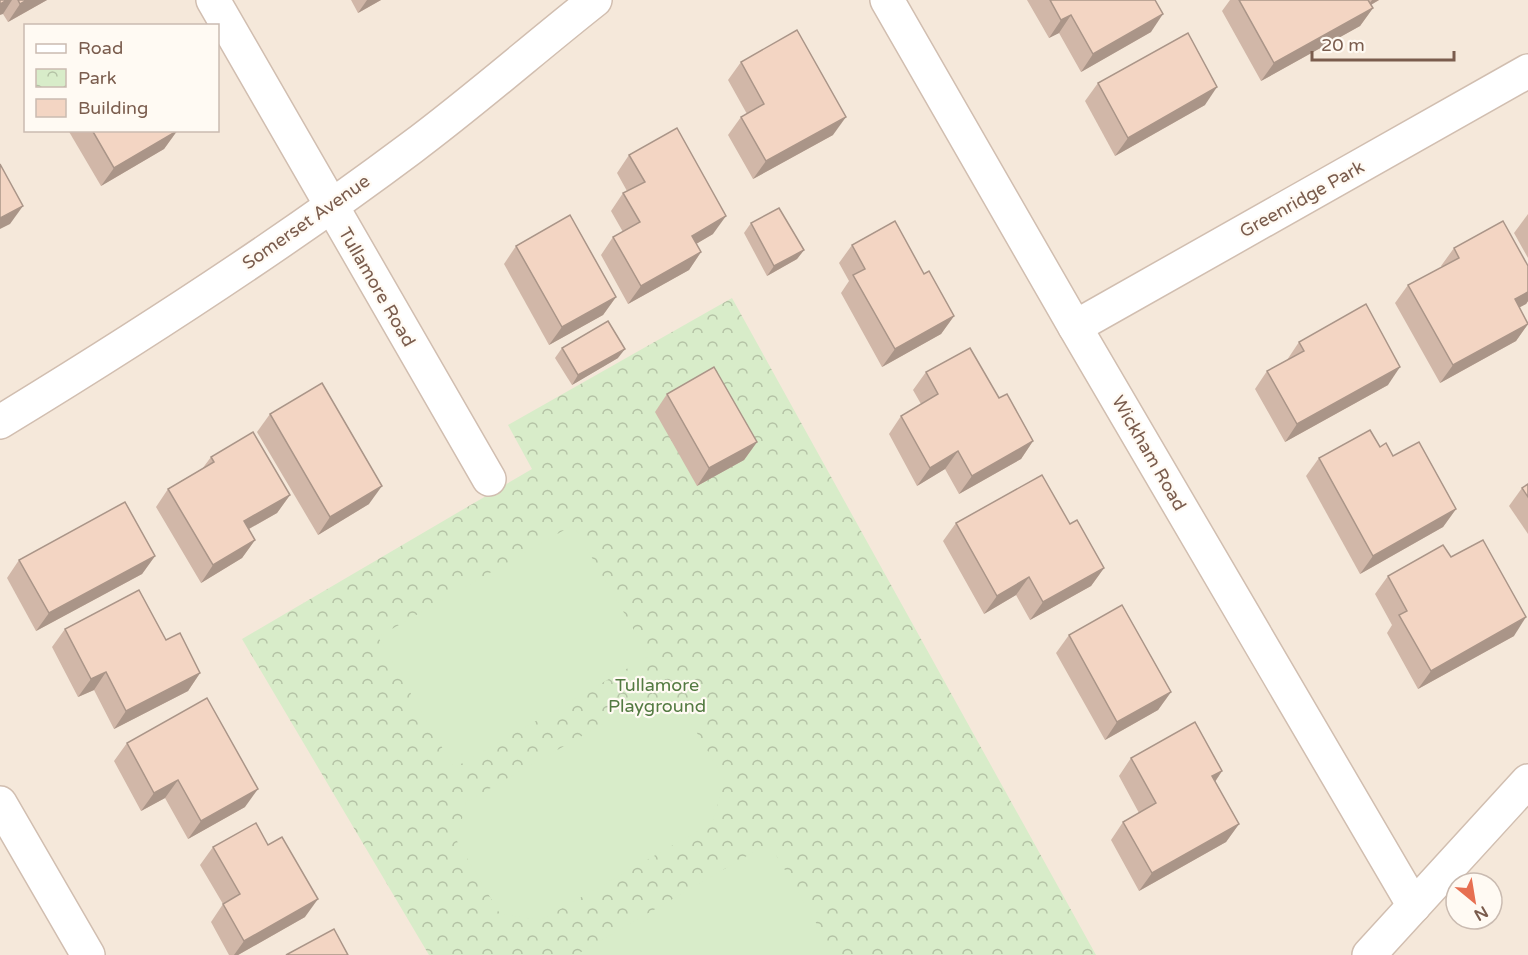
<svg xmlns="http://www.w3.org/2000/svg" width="1528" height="955" font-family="'Varela Round',sans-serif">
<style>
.residential{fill:#f5e8da;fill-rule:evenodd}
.park{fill:url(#park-crowns)}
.garden{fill:#d8ecc9}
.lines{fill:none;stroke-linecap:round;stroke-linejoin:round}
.minor-casing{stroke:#d1beb0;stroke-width:36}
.minor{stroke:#fff;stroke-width:33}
.wall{fill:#d1b7a8}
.shaded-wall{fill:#aa9588}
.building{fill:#f3d5c3;stroke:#aa9588;stroke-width:1.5}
.labels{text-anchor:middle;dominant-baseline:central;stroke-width:4.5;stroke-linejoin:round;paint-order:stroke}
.street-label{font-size:18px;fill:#7a5c4d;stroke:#fffaf3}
.park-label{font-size:18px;fill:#537a41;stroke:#fffaf3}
</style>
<defs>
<pattern id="park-crowns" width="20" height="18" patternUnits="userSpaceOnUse" patternTransform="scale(1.5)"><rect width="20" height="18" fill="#d8ecc9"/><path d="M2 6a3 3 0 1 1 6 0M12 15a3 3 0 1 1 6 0" fill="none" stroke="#b4c2a5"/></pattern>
</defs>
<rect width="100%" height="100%" fill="#fdf6ec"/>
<path class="residential" d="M0,0H1528V955H0ZM26,26H218V130H26ZM1456,883H1492V919H1456Z"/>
<polygon class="park" points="732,298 1096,955 429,955 242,639 532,469 508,425"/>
<g class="garden">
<polygon points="573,525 649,656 454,768 378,637"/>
<polygon points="645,700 683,709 725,781 712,823 541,920 500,914 457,841 466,802"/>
<polygon points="769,843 835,955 576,955"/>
</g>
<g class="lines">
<defs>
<g id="minor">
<polyline points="213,0 489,479"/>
<polyline points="887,0 1075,327 1414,906"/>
<polyline points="1075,327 1528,71"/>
<path d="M0,422C141,336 279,247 411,148C474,101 533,49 595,0"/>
<polyline points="0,803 88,955"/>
<polyline points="1369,955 1528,781"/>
</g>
</defs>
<use href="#minor" class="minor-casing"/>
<use href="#minor" class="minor"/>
</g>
<g class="wall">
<polygon points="0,0 47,0 8,22 3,14"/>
<polygon points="351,0 381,0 358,13"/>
<polygon points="1027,0 1155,0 1151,32 1081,72 1059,33 1049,38"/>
<polygon points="1230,0 1379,0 1371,5 1373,8 1360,26 1261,81 1222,11"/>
<polygon points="741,62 833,135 753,179 728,135 741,117 747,114 728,80"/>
<polygon points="1098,83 1205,105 1115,156 1085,101"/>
<polygon points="68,130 177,130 177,131 164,149 101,186"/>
<polygon points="629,155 713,234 696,244 701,252 689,270 628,304 601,255 613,237 623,232 611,211 623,193 627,191 617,173"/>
<polygon points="1528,214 1528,258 1514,233"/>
<polygon points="751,223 804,250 797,259 767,276 744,233"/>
<polygon points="852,245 924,274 954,316 941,334 882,367 841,293 849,281 839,263"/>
<polygon points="516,246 616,297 603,315 549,345 504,264"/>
<polygon points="1454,248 1528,266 1528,301 1526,304 1519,307 1528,324 1516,341 1440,383 1395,303 1408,285 1442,267 1441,266"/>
<polygon points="1299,342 1388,385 1285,442 1255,389 1267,371 1287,360"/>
<polygon points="562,348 618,358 572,385 555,358"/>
<polygon points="926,372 999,398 1033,441 1021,459 959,494 945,469 917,486 889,434 901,416 921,404 913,390"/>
<polygon points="667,394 757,442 744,460 697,486 655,412"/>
<polygon points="270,414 369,504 318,535 257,432"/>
<polygon points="1380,447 1393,456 1456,509 1443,527 1360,574 1306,476 1319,458"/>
<polygon points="211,457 290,495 277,513 249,529 255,540 242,558 201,583 156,507 168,489 202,469"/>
<polygon points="1528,484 1528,534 1509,506 1522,488"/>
<polygon points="956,523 1070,524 1104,568 1091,586 1030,620 1016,595 984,614 943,541"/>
<polygon points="155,556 142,574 36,631 7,578 19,560"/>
<polygon points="1451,557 1514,636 1418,689 1387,633 1392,625 1375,594 1388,576"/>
<polygon points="65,629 166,640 200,673 188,691 114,729 94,690 78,697 52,647"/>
<polygon points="1069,635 1171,692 1158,710 1105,740 1056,653"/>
<polygon points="127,743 245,807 188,839 165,798 141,811 114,761"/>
<polygon points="1131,758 1222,771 1215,782 1239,824 1226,842 1139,891 1111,840 1123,822 1139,813 1119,776"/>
<polygon points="213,847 305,917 238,955 229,955 211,922 223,904 200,865"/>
</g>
<g class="shaded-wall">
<polygon points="7,0 12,0 3,14 0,15 0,4"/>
<polygon points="27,0 47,0 8,22 20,4"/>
<polygon points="367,0 381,0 358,13"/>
<polygon points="1372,0 1379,0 1367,7"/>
<polygon points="1373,8 1360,26 1261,81 1274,63"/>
<polygon points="1163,14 1151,32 1081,72 1093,54"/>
<polygon points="1071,15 1059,33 1049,38 1061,20"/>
<polygon points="1217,87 1205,105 1115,156 1128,138"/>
<polygon points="846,117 833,135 753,179 766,161"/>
<polygon points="177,131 164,149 101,186 114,168"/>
<polygon points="23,206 10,224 0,229 0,218"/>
<polygon points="726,216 713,234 679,254 692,236"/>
<polygon points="804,250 797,259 767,276 774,266"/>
<polygon points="701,252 689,270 628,304 641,286"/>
<polygon points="1528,292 1528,301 1526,304 1502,317 1515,299"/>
<polygon points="616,297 603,315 549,345 562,327"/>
<polygon points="954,316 941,334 882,367 895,349"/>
<polygon points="1528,324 1516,341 1440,383 1453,365"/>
<polygon points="625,349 618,358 572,385 578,375"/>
<polygon points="1400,367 1388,385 1285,442 1297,424"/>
<polygon points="1033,441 1021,459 959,494 972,476"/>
<polygon points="757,442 744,460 697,486 709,468"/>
<polygon points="958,451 945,469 917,486 930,468"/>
<polygon points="382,486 369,504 318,535 330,517"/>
<polygon points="290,495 277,513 231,539 244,521"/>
<polygon points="1456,509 1443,527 1360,574 1373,556"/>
<polygon points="255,540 242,558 201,583 213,565"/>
<polygon points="155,556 142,574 36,631 49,613"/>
<polygon points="1104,568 1091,586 1030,620 1043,602"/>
<polygon points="1029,577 1016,595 984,614 997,596"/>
<polygon points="1526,617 1514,636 1418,689 1431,671"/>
<polygon points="106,672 94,690 78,697 91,679"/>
<polygon points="200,673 188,691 114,729 126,711"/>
<polygon points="1171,692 1158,710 1105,740 1117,722"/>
<polygon points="1222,771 1210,789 1212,776"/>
<polygon points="178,780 165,798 141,811 154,793"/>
<polygon points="258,789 245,807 188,839 201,821"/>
<polygon points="1239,824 1226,842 1139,891 1152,873"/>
<polygon points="318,899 305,917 238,955 234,955 244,941"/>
</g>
<g class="building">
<polygon points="0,0 7,0 0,4"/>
<polygon points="18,0 27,0 20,4"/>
<polygon points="1050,0 1155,0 1163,14 1093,54 1071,15 1061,20"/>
<polygon points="1239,0 1368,0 1373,8 1274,63"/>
<polygon points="797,30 846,117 766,161 741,117 764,104 741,62"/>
<polygon points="1188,33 1217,87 1128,138 1098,83"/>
<polygon points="677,128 726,216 692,236 701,252 641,286 613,237 640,222 623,193 645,182 629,155"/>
<polygon points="92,130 177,130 177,131 114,168"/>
<polygon points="0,164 23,206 0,218"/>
<polygon points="779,208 804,250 774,266 751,223"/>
<polygon points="570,215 616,297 562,327 516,246"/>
<polygon points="895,221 924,274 929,271 954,316 895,349 853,275 865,269 852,245"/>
<polygon points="1503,221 1528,266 1528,292 1515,299 1528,324 1453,365 1408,285 1459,258 1454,248"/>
<polygon points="1366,304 1400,367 1297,424 1267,371 1304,351 1299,342"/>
<polygon points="608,321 625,349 578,375 562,348"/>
<polygon points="970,348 999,398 1007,394 1033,441 972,476 958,451 930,468 901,416 938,394 926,372"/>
<polygon points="714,367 757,442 709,468 667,394"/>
<polygon points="322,383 382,486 330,517 270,414"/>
<polygon points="1370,430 1380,447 1386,443 1393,456 1419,442 1456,509 1373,556 1319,458"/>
<polygon points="253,432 290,495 244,521 255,540 213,565 168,489 214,462 211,457"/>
<polygon points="1042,475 1070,524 1077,520 1104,568 1043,602 1029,577 997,596 956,523"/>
<polygon points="1528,484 1528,497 1522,488"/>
<polygon points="125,502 155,556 49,613 19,560"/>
<polygon points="1483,540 1526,617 1431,671 1399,615 1407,611 1388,576 1443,545 1451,557"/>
<polygon points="139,590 166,640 180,633 200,673 126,711 106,672 91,679 65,629"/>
<polygon points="1122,605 1171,692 1117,722 1069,635"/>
<polygon points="207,698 258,789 201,821 178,780 154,793 127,743"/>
<polygon points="1195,722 1222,771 1212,776 1239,824 1152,873 1123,822 1156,803 1131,758"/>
<polygon points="256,823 268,845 282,837 318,899 244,941 223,904 240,894 213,847"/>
<polygon points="334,929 348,955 286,955"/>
</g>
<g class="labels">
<g class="street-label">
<text transform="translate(1302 199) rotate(-29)">Greenridge Park</text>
<text transform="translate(306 222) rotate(-35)">Somerset Avenue</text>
<text transform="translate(377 287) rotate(60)">Tullamore Road</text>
<text transform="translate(1149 453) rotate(60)">Wickham Road</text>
</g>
<g class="park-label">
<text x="657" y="685">Tullamore<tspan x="657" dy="21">Playground</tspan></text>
</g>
</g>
<rect x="24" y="24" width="195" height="108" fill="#fffaf3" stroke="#cabbb1" stroke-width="1.5"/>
<rect x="36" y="44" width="30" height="9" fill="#ffffff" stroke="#cabbb1" stroke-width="1.5"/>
<text x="78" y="54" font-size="18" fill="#7a5c4d">Road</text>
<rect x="36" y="69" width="30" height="18" fill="url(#park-crowns)" stroke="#cabbb1" stroke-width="1.5"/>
<text x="78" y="84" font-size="18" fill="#7a5c4d">Park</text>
<rect x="36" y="99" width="30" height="18" fill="#f3d5c3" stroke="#cabbb1" stroke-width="1.5"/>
<text x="78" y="114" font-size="18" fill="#7a5c4d">Building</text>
<g transform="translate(1474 901) rotate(150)"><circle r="28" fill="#fffaf3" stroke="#cabbb1" stroke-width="1.5"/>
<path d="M0-4.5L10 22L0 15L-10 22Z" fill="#e76f51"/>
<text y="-9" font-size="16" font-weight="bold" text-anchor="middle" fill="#7a5c4d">N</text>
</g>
<path d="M1312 51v9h142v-9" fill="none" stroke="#7a5c4d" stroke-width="3"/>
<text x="1321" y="51" font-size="18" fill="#7a5c4d" stroke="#fffaf3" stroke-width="4.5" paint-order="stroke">20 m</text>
</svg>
